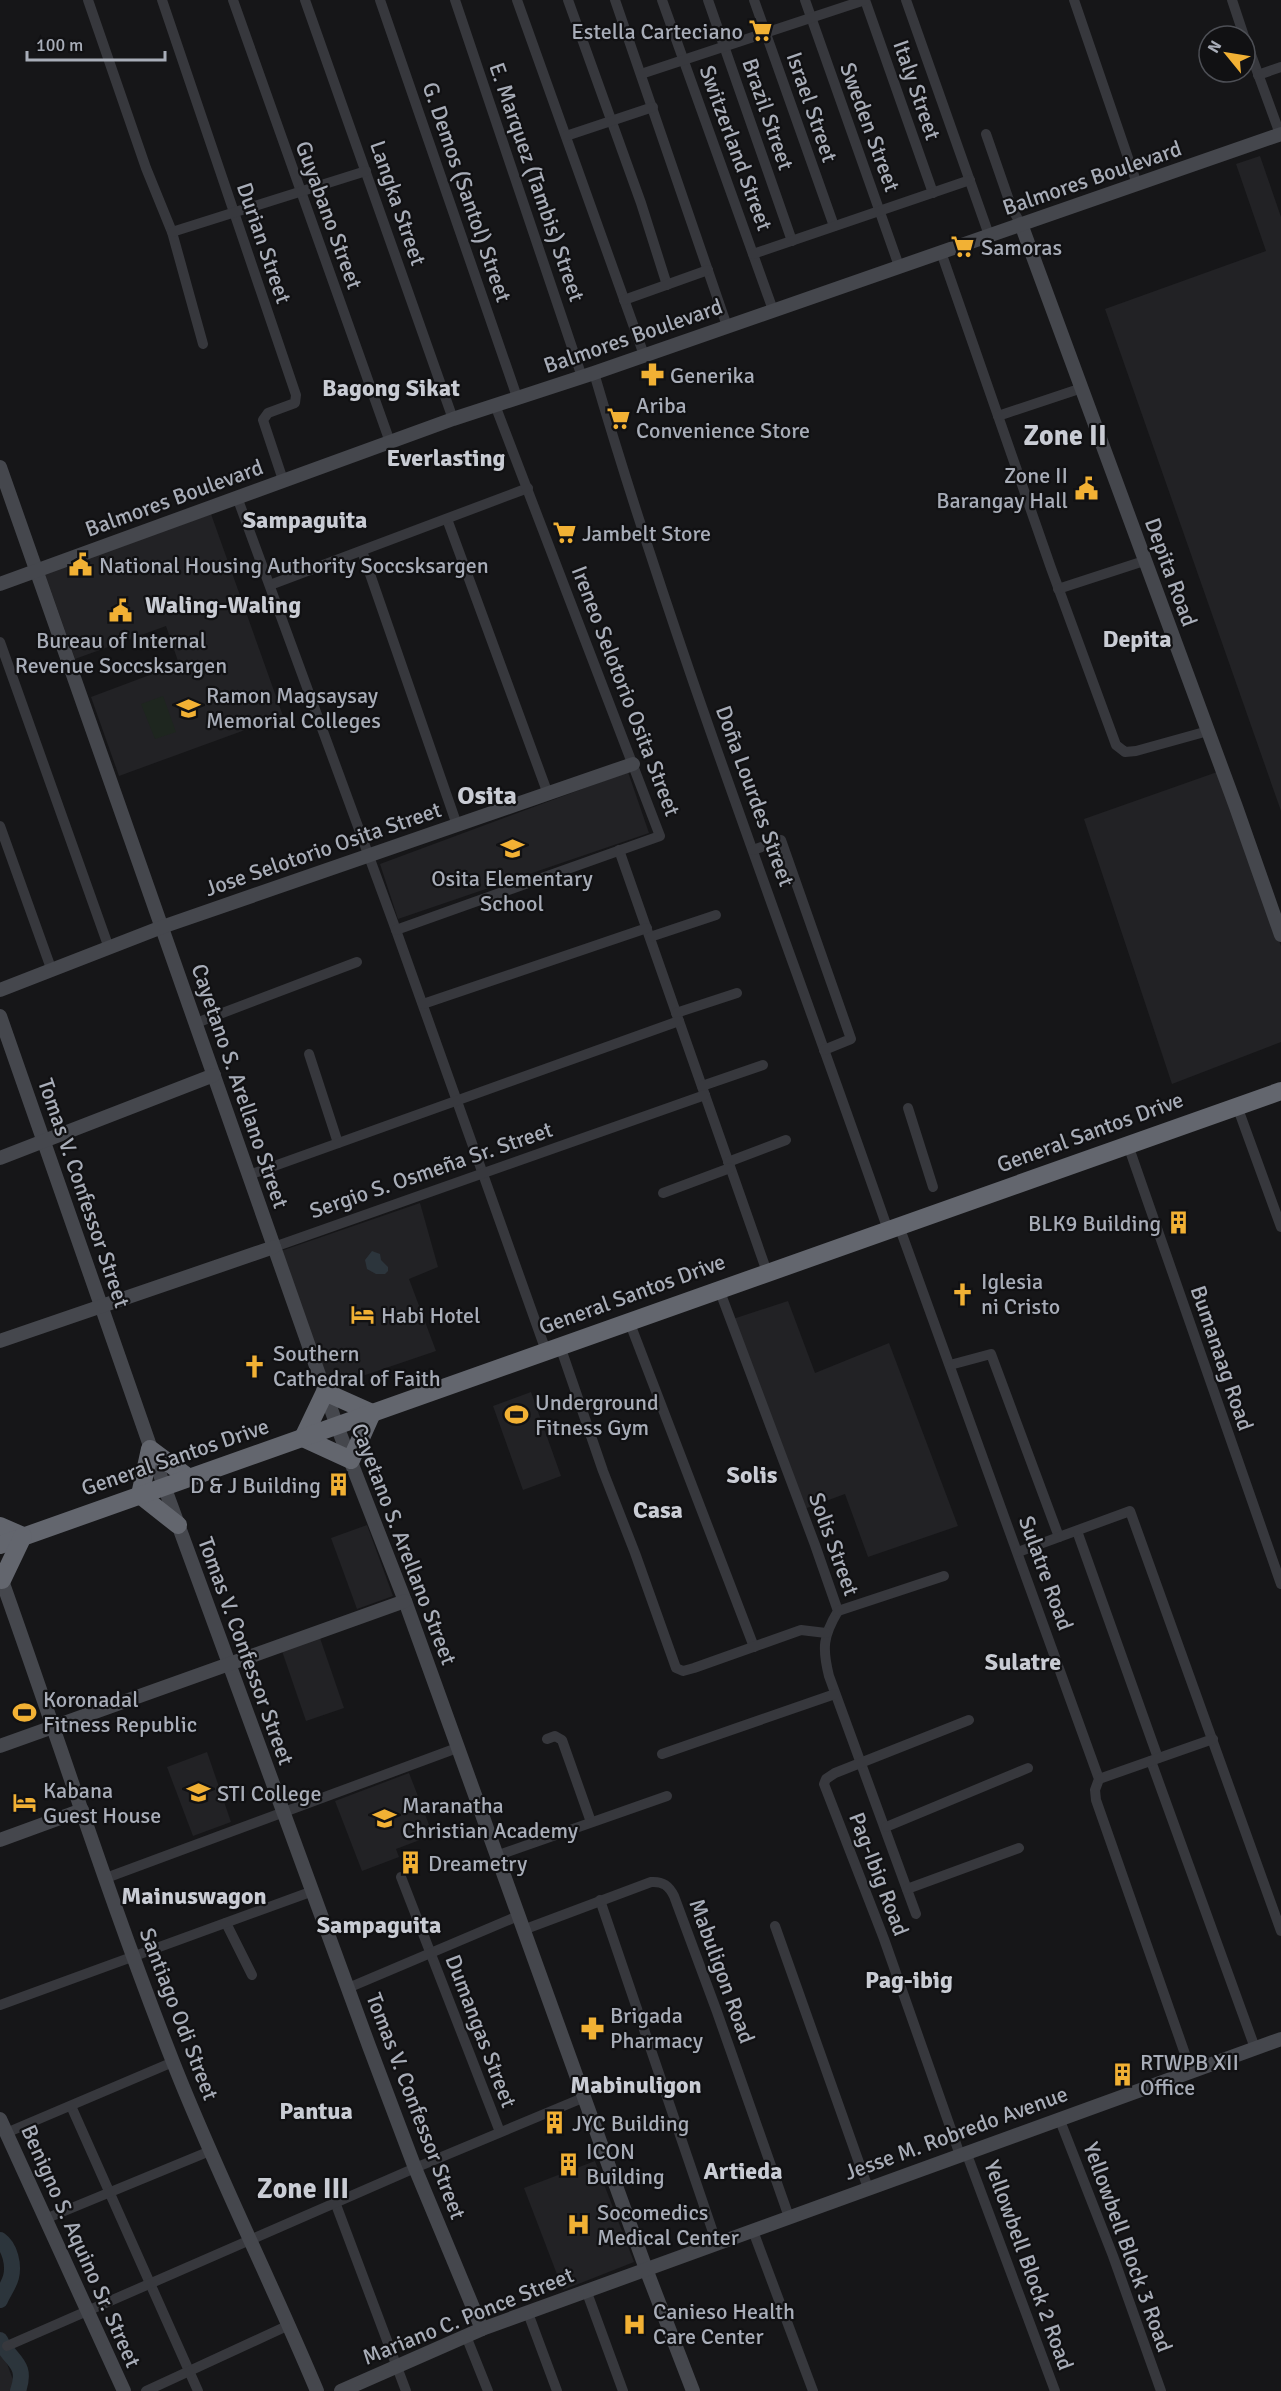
<svg xmlns="http://www.w3.org/2000/svg" width="1281" height="2391" font-family="Signika,sans-serif">
<style>
.built{fill:#222225}
.green{fill:#1e261f}
.water{fill:#2c353c}
.lines{fill:none;stroke-linecap:round;stroke-linejoin:round}
.river{stroke:#2c353c;stroke-width:16}
.street{stroke:#37383d;stroke-width:10}
.secondary{stroke:#45474d;stroke-width:14}
.highway{stroke:#63666e;stroke-width:18}
.labels{text-anchor:middle;dominant-baseline:central;stroke-width:4.5;stroke-linejoin:round;paint-order:stroke}
.poi-label{font-size:22px;fill:#a8adb8;stroke:#111113;text-anchor:start}
.street-label{font-size:22px;fill:#a8adb8;stroke:#111113}
.neighbourhood-label{font-size:24px;font-weight:bold;fill:#c9ccd4;stroke:#111113}
.quarter-label{font-size:26px;font-weight:bold;fill:#c9ccd4;stroke:#111113}
.district-label{font-size:28px;font-weight:bold;fill:#c9ccd4;stroke:#111113}
</style>
<rect width="100%" height="100%" fill="#161618"/>
<g class="built">
<polygon points="1260,156 1281,217 1281,811 1105,309 1266,251 1236,164"/>
<polygon points="211,514 283,716 119,776 91,697 179,664 166,626 75,659 45,574"/>
<polygon points="1220,771 1281,946 1281,1042 1172,1084 1084,819"/>
<polygon points="628,772 649,833 398,919 380,864"/>
<polygon points="420,1203 438,1267 409,1279 436,1351 330,1387 281,1251"/>
<polygon points="788,1301 815,1373 889,1343 958,1526 868,1557 845,1494 804,1509 733,1319"/>
<polygon points="531,1392 561,1476 523,1490 493,1406"/>
<polygon points="367,1525 393,1596 357,1609 331,1538"/>
<polygon points="320,1638 344,1708 306,1721 282,1651"/>
<polygon points="207,1752 231,1822 193,1836 167,1767"/>
<polygon points="409,1773 433,1835 396,1849 399,1857 362,1871 335,1801"/>
<polygon points="595,2161 634,2262 563,2290 524,2188"/>
<polygon points="0,2345 16,2388 15,2391 0,2391"/>
</g>
<polygon class="green" points="163,696 176,732 155,739 141,704"/>
<polygon class="water" points="372,1251 380,1254 381,1260 388,1267 388,1271 385,1274 376,1274 367,1269 365,1260"/>
<g class="lines">
<g class="river">
<path d="M0,2240C10,2247 14,2265 11,2277C9,2285 3,2293 0,2300"/>
<path d="M0,2340C10,2362 28,2362 18,2391"/>
</g>
<g class="street">
<polyline points="88,0 146,168 172,232 203,344"/>
<polyline points="162,0 296,395 295,403 268,413 263,420 283,480"/>
<polyline points="233,0 390,442"/>
<polyline points="305,0 453,419"/>
<polyline points="380,0 517,397"/>
<polyline points="455,0 582,377"/>
<polyline points="517,0 644,355"/>
<polyline points="568,0 641,203 667,285"/>
<polyline points="615,0 727,326"/>
<polyline points="662,0 773,310"/>
<polyline points="708,0 792,241"/>
<polyline points="754,0 834,226"/>
<polyline points="805,0 899,266"/>
<polyline points="865,0 933,193"/>
<polyline points="906,0 989,235"/>
<polyline points="1074,0 1137,184"/>
<polyline points="1232,0 1244,36"/>
<polyline points="1245,38 1280,134"/>
<polyline points="641,74 865,0"/>
<polyline points="1258,75 1281,67"/>
<polyline points="986,134 1012,209 1021,224"/>
<polyline points="566,136 653,107"/>
<polyline points="172,232 366,171"/>
<polyline points="941,252 1051,568 1116,745 1125,752 1136,751 1208,731"/>
<polyline points="753,254 970,180"/>
<polyline points="624,300 708,270"/>
<path d="M594,373C679,663 789,945 888,1230"/>
<polyline points="998,416 1082,388"/>
<polyline points="237,497 396,930 546,1351"/>
<polyline points="447,519 548,794"/>
<polyline points="362,551 457,825"/>
<polyline points="270,585 528,488"/>
<polyline points="1058,589 1144,561"/>
<polyline points="0,642 109,948"/>
<polyline points="0,826 52,971"/>
<polyline points="619,850 767,1272"/>
<polyline points="753,850 781,840 851,1039 824,1050"/>
<polyline points="396,930 660,836 495,405"/>
<polyline points="650,937 716,915"/>
<polyline points="423,1004 647,928"/>
<polyline points="676,1013 737,993"/>
<polyline points="196,1023 357,962"/>
<polyline points="309,1054 338,1143"/>
<polyline points="702,1086 763,1065"/>
<polyline points="1237,1106 1281,1227"/>
<polyline points="908,1108 933,1187"/>
<polyline points="1128,1145 1281,1584"/>
<polyline points="728,1162 786,1140"/>
<polyline points="249,1175 679,1021"/>
<polyline points="663,1193 730,1168"/>
<polyline points="899,1226 1099,1779 1095,1790 1096,1800 1191,2071"/>
<polyline points="274,1247 705,1095"/>
<path d="M719,1289L815,1545L838,1611C823,1636 822,1648 829,1676L916,1914"/>
<polyline points="629,1321 754,1647"/>
<polyline points="560,1346 603,1471 635,1553 676,1668 683,1671 694,1668 801,1630 826,1633"/>
<polyline points="950,1365 991,1354 1059,1537"/>
<polyline points="1077,1531 1158,1758"/>
<polyline points="1018,1552 1130,1511 1281,1931"/>
<polyline points="838,1611 944,1576"/>
<polyline points="547,1739 555,1736 562,1740 591,1822"/>
<polyline points="662,1754 835,1694"/>
<polyline points="1151,1761 1255,2048"/>
<polyline points="1099,1779 1213,1739"/>
<polyline points="886,1827 1028,1768"/>
<polyline points="496,1856 667,1796"/>
<polyline points="401,1877 500,2132"/>
<polyline points="106,1878 457,1748"/>
<polyline points="907,1889 1019,1848"/>
<polyline points="600,1900 717,2244"/>
<polyline points="226,1923 252,1975"/>
<polyline points="775,1926 868,2188"/>
<path d="M523,1930L651,1882C663,1881 669,1886 674,1896L717,2012L789,2217"/>
<polyline points="348,1988 518,1916"/>
<polyline points="0,2005 313,1891"/>
<polyline points="71,2106 198,2391"/>
<polyline points="1059,2118 1113,2256 1161,2391"/>
<polyline points="6,2133 173,2062"/>
<polyline points="966,2152 1055,2391"/>
<polyline points="960,2155 884,1939 824,1784 826,1779 835,1773 969,1720"/>
<polyline points="335,2202 406,2391"/>
<polyline points="45,2219 210,2151"/>
<polyline points="753,2231 813,2391"/>
<polyline points="586,2290 623,2391"/>
<polyline points="528,2313 557,2391"/>
<polyline points="466,2336 488,2391"/>
<polyline points="7,2346 415,2168 585,2097"/>
<polyline points="146,2391 289,2325"/>
</g>
<g class="secondary">
<polyline points="1021,224 1236,807 1281,935"/>
<polyline points="0,467 337,1426 405,1601 646,2269 693,2391"/>
<polyline points="0,584 453,419 594,373 1281,134"/>
<polyline points="0,990 162,927 633,764"/>
<polyline points="0,1016 164,1486 369,2046 415,2168 482,2329"/>
<polyline points="0,1158 214,1075"/>
<polyline points="0,1341 274,1247"/>
<path d="M0,1575C58,1737 110,1902 173,2062C217,2174 271,2281 317,2391"/>
<polyline points="0,1746 405,1601"/>
<polyline points="0,1840 82,1810"/>
<polyline points="0,2119 124,2391"/>
<polyline points="341,2391 482,2329 1281,2039"/>
</g>
<g class="highway">
<polyline points="303,1438 351,1460 372,1413"/>
<polyline points="303,1438 325,1392 372,1413"/>
<polyline points="178,1525 140,1495 150,1449 189,1478"/>
<polyline points="0,1526 23,1536"/>
<polyline points="0,1545 1281,1091"/>
<polyline points="0,1579 2,1580 23,1536"/>
</g>
</g>
<defs>
<symbol id="supermarket-bare" viewBox="-9 -9 18 18"><path d="M-6-5.5h2.5l.6 2H6L4.5 2H-2.5L-4.4-4H-6ZM-1.5 3.2a1.3 1.3 0 1 0 .1 0ZM3 3.2a1.3 1.3 0 1 0 .1 0Z" fill="#f2b134" stroke="#111113" stroke-width="2.5" paint-order="stroke"/></symbol>
<symbol id="pharmacy-bare" viewBox="-9 -9 18 18"><path d="M-2-6h4v4h4v4h-4v4h-4v-4h-4v-4h4Z" fill="#f2b134" stroke="#111113" stroke-width="2.5" paint-order="stroke"/></symbol>
<symbol id="civic-bare" viewBox="-9 -9 18 18"><path d="M-.6-6.5H3V-4.5H.6V-3L4-1V1h2V6H-6V1h2V-1L-.6-3ZM-1.2 2.5V6h2.4V2.5Z" fill="#f2b134" stroke="#111113" stroke-width="2.5" paint-order="stroke"/></symbol>
<symbol id="university-bare" viewBox="-9 -9 18 18"><path d="M0-5L7-2L0 1L-7-2ZM-4 1L0 2.5L4 1V4Q0 6-4 4Z" fill="#f2b134" stroke="#111113" stroke-width="2.5" paint-order="stroke"/></symbol>
<symbol id="school-bare" viewBox="-9 -9 18 18"><path d="M0-5L7-2L0 1L-7-2ZM-4 1L0 2.5L4 1V4Q0 6-4 4Z" fill="#f2b134" stroke="#111113" stroke-width="2.5" paint-order="stroke"/></symbol>
<symbol id="building-bare" viewBox="-9 -9 18 18"><path d="M-4-6H4V6H1V3H-1V6H-4ZM-2.5-4.3h1.7v1.8h-1.7ZM.8-4.3h1.7v1.8H.8ZM-2.5-1h1.7V.8h-1.7ZM.8-1h1.7V.8H.8Z" fill="#f2b134" stroke="#111113" stroke-width="2.5" paint-order="stroke"/></symbol>
<symbol id="church-bare" viewBox="-9 -9 18 18"><path d="M-1.2-6h2.4v3.5h3.3v2.4h-3.3V6h-2.4V-.1h-3.3v-2.4h3.3Z" fill="#f2b134" stroke="#111113" stroke-width="2.5" paint-order="stroke"/></symbol>
<symbol id="hotel-bare" viewBox="-9 -9 18 18"><path d="M-6-4.5h1.5V1H6V5H4.5V3h-9V5H-6ZM-4 0a1.8 1.8 0 1 1 3.6 0ZM.5 0V-2.5h3Q6-2.5 6 0Z" fill="#f2b134" stroke="#111113" stroke-width="2.5" paint-order="stroke"/></symbol>
<symbol id="stadium-bare" viewBox="-9 -9 18 18"><path d="M0-5a6.5 5 0 1 0 0 10a6.5 5 0 1 0 0-10ZM-3.5-1.8h7v3.6h-7Z" fill="#f2b134" stroke="#111113" stroke-width="2.5" paint-order="stroke"/></symbol>
<symbol id="hospital-bare" viewBox="-9 -9 18 18"><path d="M-5-5h3v3.5h4V-5h3V5h-3V1.5h-4V5h-3Z" fill="#f2b134" stroke="#111113" stroke-width="2.5" paint-order="stroke"/></symbol>
</defs>
<g fill-rule="evenodd">
<use href="#supermarket-bare" x="744" y="14" width="33" height="33"/>
<use href="#supermarket-bare" x="946" y="230" width="33" height="33"/>
<use href="#pharmacy-bare" x="636" y="358" width="33" height="33"/>
<use href="#supermarket-bare" x="602" y="402" width="33" height="33"/>
<use href="#civic-bare" x="1070" y="472" width="33" height="33"/>
<use href="#supermarket-bare" x="548" y="516" width="33" height="33"/>
<use href="#civic-bare" x="64" y="548" width="33" height="33"/>
<use href="#civic-bare" x="104" y="594" width="33" height="33"/>
<use href="#university-bare" x="172" y="692" width="33" height="33"/>
<use href="#school-bare" x="496" y="832" width="33" height="33"/>
<use href="#building-bare" x="1162" y="1206" width="33" height="33"/>
<use href="#church-bare" x="946" y="1278" width="33" height="33"/>
<use href="#hotel-bare" x="346" y="1298" width="33" height="33"/>
<use href="#church-bare" x="238" y="1350" width="33" height="33"/>
<use href="#stadium-bare" x="500" y="1398" width="33" height="33"/>
<use href="#building-bare" x="322" y="1468" width="33" height="33"/>
<use href="#stadium-bare" x="8" y="1696" width="33" height="33"/>
<use href="#university-bare" x="182" y="1776" width="33" height="33"/>
<use href="#hotel-bare" x="8" y="1786" width="33" height="33"/>
<use href="#school-bare" x="368" y="1802" width="33" height="33"/>
<use href="#building-bare" x="394" y="1846" width="33" height="33"/>
<use href="#pharmacy-bare" x="576" y="2012" width="33" height="33"/>
<use href="#building-bare" x="1106" y="2058" width="33" height="33"/>
<use href="#building-bare" x="538" y="2106" width="33" height="33"/>
<use href="#building-bare" x="552" y="2148" width="33" height="33"/>
<use href="#hospital-bare" x="562" y="2208" width="33" height="33"/>
<use href="#hospital-bare" x="618" y="2308" width="33" height="33"/>
</g>
<g class="labels">
<g class="poi-label">
<text x="743" y="31" text-anchor="end">Estella Carteciano</text>
<text x="981" y="247">Samoras</text>
<text x="670" y="375">Generika</text>
<text x="636" y="405">Ariba<tspan x="636" dy="25">Convenience Store</tspan></text>
<text x="1068" y="475" text-anchor="end">Zone II<tspan x="1068" dy="25">Barangay Hall</tspan></text>
<text x="582" y="533">Jambelt Store</text>
<text x="99" y="565">National Housing Authority Soccsksargen</text>
<text x="121" y="640" text-anchor="middle">Bureau of Internal<tspan x="121" dy="25">Revenue Soccsksargen</tspan></text>
<text x="206" y="695">Ramon Magsaysay<tspan x="206" dy="25">Memorial Colleges</tspan></text>
<text x="512" y="878" text-anchor="middle">Osita Elementary<tspan x="512" dy="25">School</tspan></text>
<text x="1161" y="1223" text-anchor="end">BLK9 Building</text>
<text x="981" y="1281">Iglesia<tspan x="981" dy="25">ni Cristo</tspan></text>
<text x="381" y="1315">Habi Hotel</text>
<text x="273" y="1353">Southern<tspan x="273" dy="25">Cathedral of Faith</tspan></text>
<text x="535" y="1402">Underground<tspan x="535" dy="25">Fitness Gym</tspan></text>
<text x="321" y="1485" text-anchor="end">D &amp; J Building</text>
<text x="43" y="1699">Koronadal<tspan x="43" dy="25">Fitness Republic</tspan></text>
<text x="43" y="1790">Kabana<tspan x="43" dy="25">Guest House</tspan></text>
<text x="217" y="1793">STI College</text>
<text x="402" y="1805">Maranatha<tspan x="402" dy="25">Christian Academy</tspan></text>
<text x="428" y="1863">Dreametry</text>
<text x="610" y="2015">Brigada<tspan x="610" dy="25">Pharmacy</tspan></text>
<text x="1140" y="2062">RTWPB XII<tspan x="1140" dy="25">Office</tspan></text>
<text x="572" y="2123">JYC Building</text>
<text x="586" y="2151">ICON<tspan x="586" dy="25">Building</tspan></text>
<text x="597" y="2212">Socomedics<tspan x="597" dy="25">Medical Center</tspan></text>
<text x="653" y="2311">Canieso Health<tspan x="653" dy="25">Care Center</tspan></text>
</g>
<g class="street-label">
<text transform="translate(917 90) rotate(71)">Italy Street</text>
<text transform="translate(812 107) rotate(71)">Israel Street</text>
<text transform="translate(768 114) rotate(71)">Brazil Street</text>
<text transform="translate(870 127) rotate(70)">Sweden Street</text>
<text transform="translate(736 148) rotate(70)">Switzerland Street</text>
<text transform="translate(1092 178) rotate(-19)">Balmores Boulevard</text>
<text transform="translate(537 182) rotate(71)">E. Marquez (Tambis) Street</text>
<text transform="translate(467 192) rotate(71)">G. Demos (Santol) Street</text>
<text transform="translate(398 203) rotate(71)">Langka Street</text>
<text transform="translate(329 215) rotate(70)">Guyabano Street</text>
<text transform="translate(264 243) rotate(71)">Durian Street</text>
<text transform="translate(633 336) rotate(-19)">Balmores Boulevard</text>
<text transform="translate(174 498) rotate(-20)">Balmores Boulevard</text>
<text transform="translate(1171 572) rotate(70)">Depita Road</text>
<text transform="translate(626 691) rotate(69)">Ireneo Selotorio Osita Street</text>
<text transform="translate(755 796) rotate(70)">Doña Lourdes Street</text>
<text transform="translate(323 849) rotate(-19)">Jose Selotorio Osita Street</text>
<text transform="translate(240 1086) rotate(71)">Cayetano S. Arellano Street</text>
<text transform="translate(1090 1132) rotate(-20)">General Santos Drive</text>
<text transform="translate(431 1170) rotate(-19)">Sergio S. Osmeña Sr. Street</text>
<text transform="translate(84 1193) rotate(71)">Tomas V. Confessor Street</text>
<text transform="translate(632 1294) rotate(-20)">General Santos Drive</text>
<text transform="translate(1222 1358) rotate(71)">Bumanaag Road</text>
<text transform="translate(175 1457) rotate(-19)">General Santos Drive</text>
<text transform="translate(404 1544) rotate(69)">Cayetano S. Arellano Street</text>
<text transform="translate(834 1544) rotate(70)">Solis Street</text>
<text transform="translate(1046 1573) rotate(70)">Sulatre Road</text>
<text transform="translate(246 1651) rotate(70)">Tomas V. Confessor Street</text>
<text transform="translate(879 1874) rotate(69)">Pag-Ibig Road</text>
<text transform="translate(722 1971) rotate(70)">Mabuligon Road</text>
<text transform="translate(179 2014) rotate(69)">Santiago Odi Street</text>
<text transform="translate(481 2031) rotate(69)">Dumangas Street</text>
<text transform="translate(416 2106) rotate(69)">Tomas V. Confessor Street</text>
<text transform="translate(956 2133) rotate(-20)">Jesse M. Robredo Avenue</text>
<text transform="translate(81 2246) rotate(66)">Benigno S. Aquino Sr. Street</text>
<text transform="translate(1128 2247) rotate(70)">Yellowbell Block 3 Road</text>
<text transform="translate(1029 2265) rotate(70)">Yellowbell Block 2 Road</text>
<text transform="translate(468 2316) rotate(-22)">Mariano C. Ponce Street</text>
</g>
<g class="neighbourhood-label">
<text x="391" y="388">Bagong Sikat</text>
<text x="446" y="458">Everlasting</text>
<text x="305" y="520">Sampaguita</text>
<text x="223" y="605">Waling-Waling</text>
<text x="1137" y="639">Depita</text>
<text x="752" y="1475">Solis</text>
<text x="658" y="1510">Casa</text>
<text x="1023" y="1662">Sulatre</text>
<text x="194" y="1896">Mainuswagon</text>
<text x="379" y="1925">Sampaguita</text>
<text x="909" y="1980">Pag-ibig</text>
<text x="636" y="2085">Mabinuligon</text>
<text x="316" y="2111">Pantua</text>
<text x="743" y="2171">Artieda</text>
</g>
<g class="quarter-label">
<text x="487" y="796">Osita</text>
</g>
<g class="district-label">
<text x="1065" y="436">Zone II</text>
<text x="303" y="2189">Zone III</text>
</g>
</g>
<g transform="translate(1227 54) rotate(300)"><circle r="28" fill="#111113" stroke="#4d4f55" stroke-width="1.5"/>
<path d="M0-4.5L10 22L0 15L-10 22Z" fill="#f2b134"/>
<text y="-9" font-size="16" font-weight="bold" text-anchor="middle" fill="#a8adb8">N</text>
</g>
<path d="M27 51v9h138v-9" fill="none" stroke="#a8adb8" stroke-width="3"/>
<text x="36" y="51" font-size="18" fill="#a8adb8" stroke="#111113" stroke-width="4.5" paint-order="stroke">100 m</text>
</svg>
